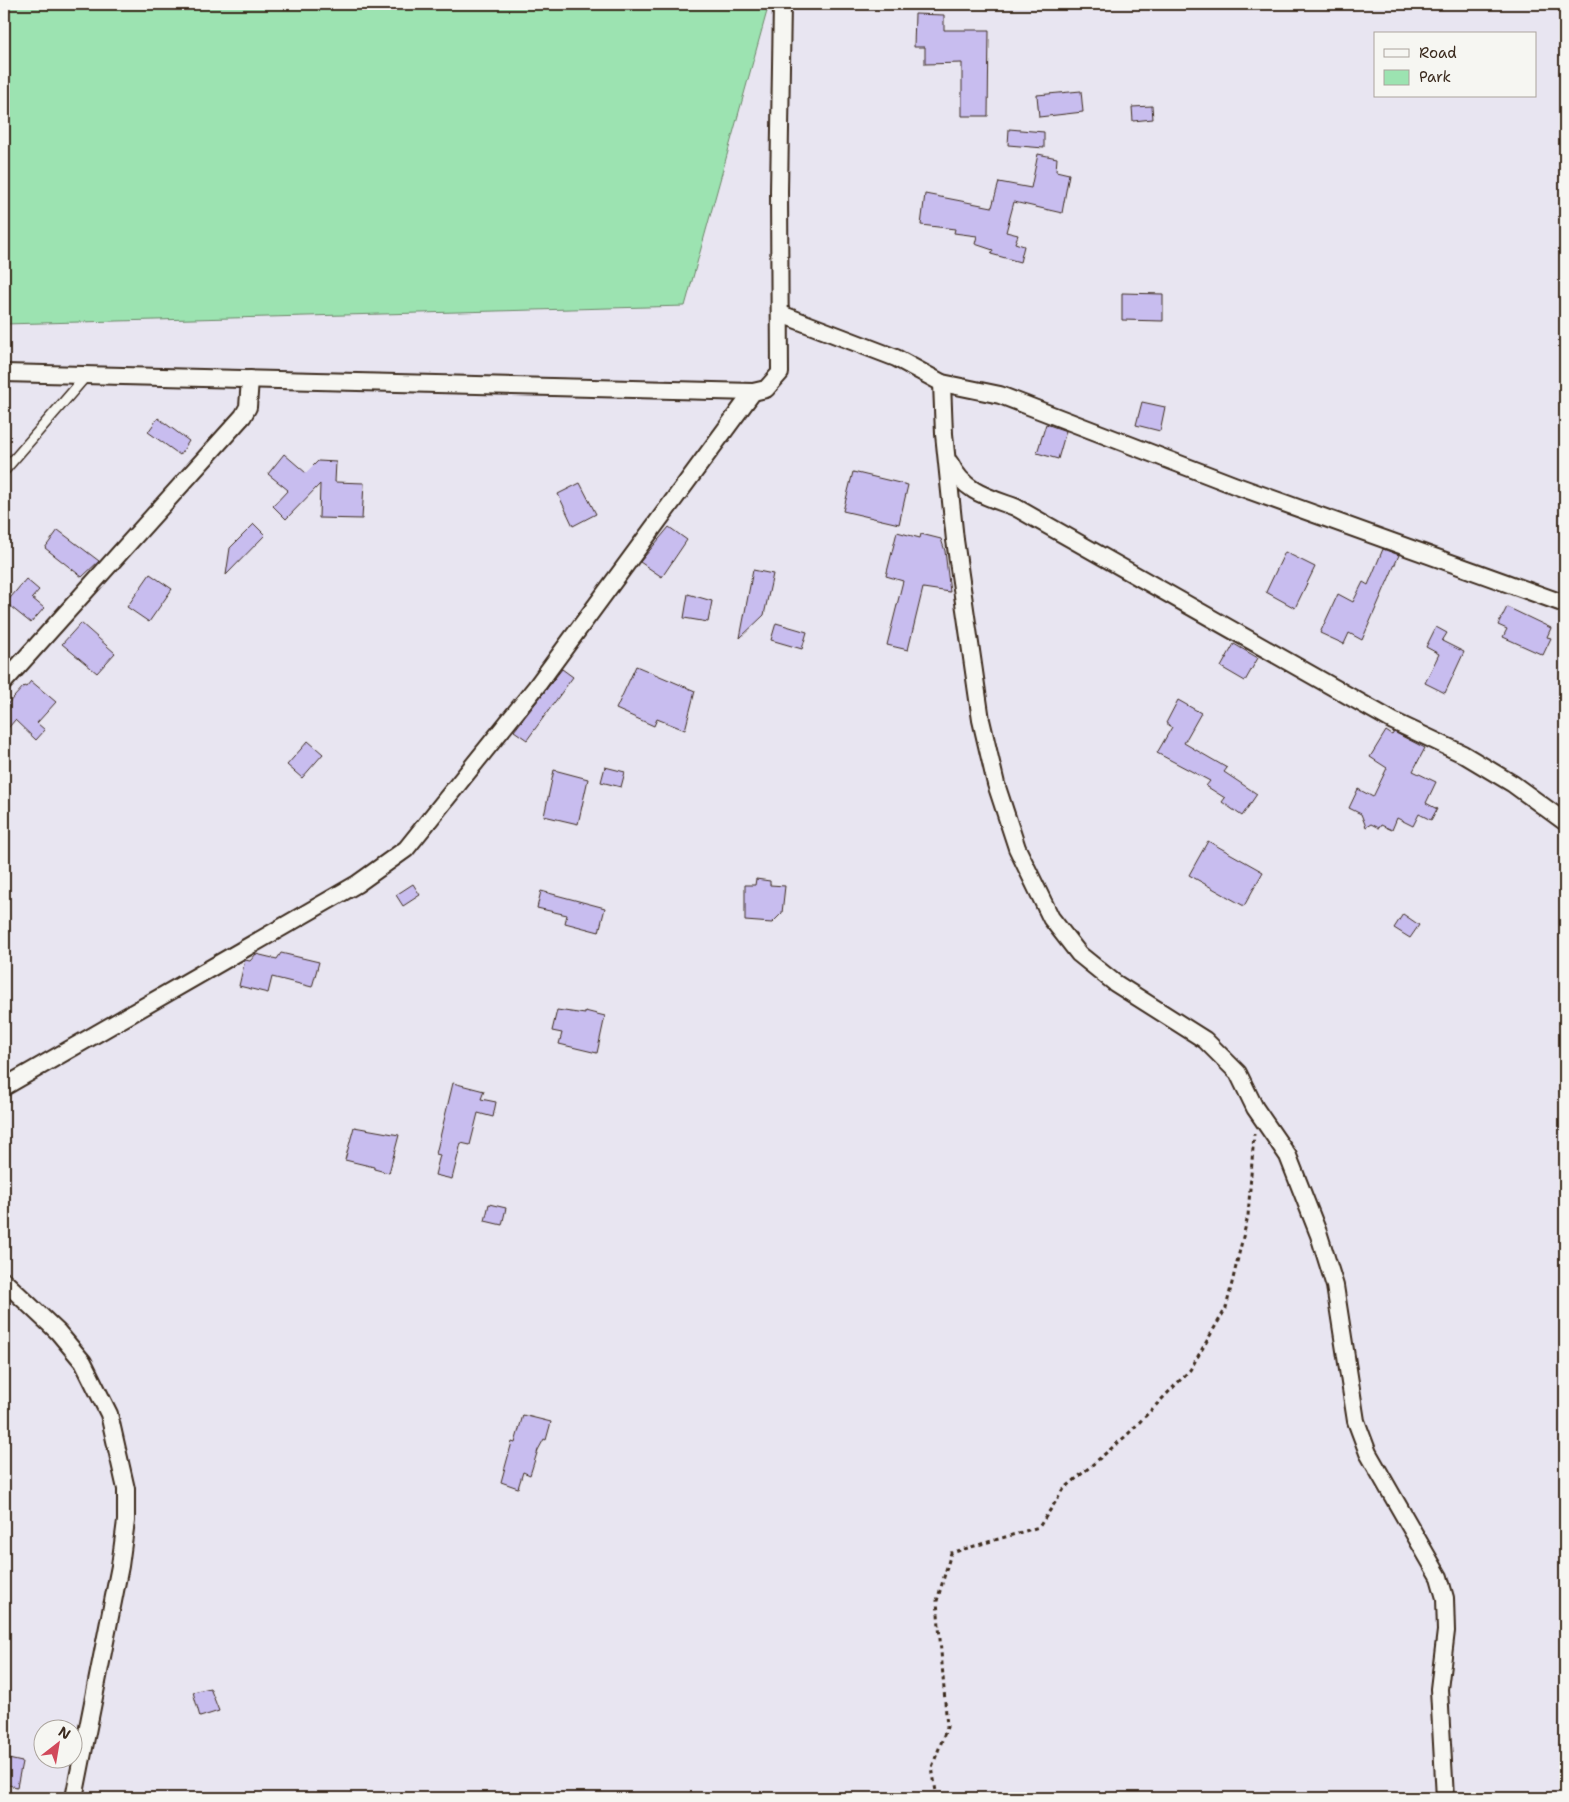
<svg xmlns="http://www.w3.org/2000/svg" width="1569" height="1802" font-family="'Shantell Sans',sans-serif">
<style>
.green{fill:#9ce3b1;stroke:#6c8668}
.building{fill:#c8bdef;stroke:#3b2a1e}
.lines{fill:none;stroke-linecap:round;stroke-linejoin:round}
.lane-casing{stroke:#3b2a1e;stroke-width:12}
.street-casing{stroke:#3b2a1e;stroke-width:20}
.path{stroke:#3b2a1e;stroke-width:3;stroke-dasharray:4 4;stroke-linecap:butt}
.lane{stroke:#f6f6f2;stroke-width:9}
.street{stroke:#f6f6f2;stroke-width:16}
</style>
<rect width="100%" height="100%" fill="#e8e5f1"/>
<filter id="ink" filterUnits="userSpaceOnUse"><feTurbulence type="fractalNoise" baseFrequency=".02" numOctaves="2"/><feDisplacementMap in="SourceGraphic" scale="10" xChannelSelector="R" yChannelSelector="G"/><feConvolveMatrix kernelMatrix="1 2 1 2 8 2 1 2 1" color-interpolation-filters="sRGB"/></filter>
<g filter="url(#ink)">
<polygon class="green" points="4,4 769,4 685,306 4,324"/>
<g class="building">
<polygon points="915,14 944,15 944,30 989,30 988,116 962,116 962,63 925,64 925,47 914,47"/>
<polygon points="1081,91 1083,112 1039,117 1037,95"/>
<polygon points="1152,106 1153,119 1133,121 1132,107"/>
<polygon points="1009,129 1044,132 1044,148 1008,145"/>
<polygon points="1038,154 1057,158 1056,171 1069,174 1062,213 1014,202 1006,232 1018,235 1015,243 1024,246 1020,262 991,254 993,250 975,244 977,236 954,233 955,229 921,225 925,194 992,207 999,182 1031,188"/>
<polygon points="1122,293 1163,294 1163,321 1122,320"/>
<polygon points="1142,402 1165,407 1160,431 1136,425"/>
<polygon points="158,418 189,441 180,455 148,432"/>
<polygon points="1046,424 1066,431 1058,459 1037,453"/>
<polygon points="284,454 306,473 318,461 336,462 335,482 364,483 362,519 319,518 320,484 286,519 273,506 288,490 268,474"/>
<polygon points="853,472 908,485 899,524 843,511"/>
<polygon points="580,483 596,514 573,526 558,494"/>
<polygon points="254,524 265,535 226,575 230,548"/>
<polygon points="669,527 687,540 662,577 640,562"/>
<polygon points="58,530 99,561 82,577 45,548"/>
<polygon points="897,532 920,538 921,534 941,539 945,551 950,592 923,588 908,650 887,645 903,581 886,576"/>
<polygon points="1383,549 1399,555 1362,640 1349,633 1344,644 1320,633 1338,594 1353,602 1363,582 1368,585"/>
<polygon points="1285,552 1315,567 1295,608 1266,592"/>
<polygon points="753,570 773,574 764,615 740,638"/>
<polygon points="150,574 172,589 149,622 127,607"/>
<polygon points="26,579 39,590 32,598 44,608 31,623 6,603"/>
<polygon points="688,594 712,601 708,622 684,618"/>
<polygon points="1507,607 1551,628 1547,637 1551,638 1543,655 1503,637 1507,629 1498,625"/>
<polygon points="81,623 115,653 97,673 62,644"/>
<polygon points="776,623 807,632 802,649 771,640"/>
<polygon points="1436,627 1447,633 1442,641 1464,652 1445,693 1425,683 1439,654 1426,647"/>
<polygon points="1234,644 1258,658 1245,681 1221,667"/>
<polygon points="636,666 695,691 685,730 657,719 654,726 616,709"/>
<polygon points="562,669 573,677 527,740 514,731"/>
<polygon points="31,681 56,702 37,723 45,730 36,740 15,720 4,733 4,708 24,686 26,687"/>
<polygon points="1178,700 1201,713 1184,743 1227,768 1224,772 1257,794 1242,816 1222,802 1225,798 1206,786 1210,781 1157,753 1172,727 1166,723"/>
<polygon points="1386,731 1392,735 1394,732 1425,748 1413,771 1436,782 1426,803 1437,809 1431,820 1419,814 1413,826 1397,818 1392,830 1381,825 1379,828 1371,824 1366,827 1361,814 1349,808 1358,789 1373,797 1387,768 1370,757"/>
<polygon points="308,741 323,754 302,778 287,765"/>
<polygon points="605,767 625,772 621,787 601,782"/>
<polygon points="554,770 588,779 578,824 544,816"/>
<polygon points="1208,841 1263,872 1244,906 1189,875"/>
<polygon points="756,879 770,881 770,885 785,886 782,913 772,923 745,921 745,885 755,885"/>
<polygon points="413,884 420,895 403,906 396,895"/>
<polygon points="541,891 605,908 599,932 565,923 567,915 537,908"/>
<polygon points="1403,914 1419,925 1410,938 1394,928"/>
<polygon points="281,953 319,962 312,987 272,977 268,993 239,986 245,960 250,961 256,954 277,959"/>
<polygon points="557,1010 585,1014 585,1011 605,1016 597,1053 559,1044 562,1033 552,1031"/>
<polygon points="453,1083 484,1091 481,1099 496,1102 493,1117 478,1113 470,1145 461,1143 452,1179 435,1175 440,1155 436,1154"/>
<polygon points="354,1127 399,1135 389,1173 374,1169 374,1167 345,1160"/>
<polygon points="489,1204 506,1208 502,1225 485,1221"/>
<polygon points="523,1415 551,1422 546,1440 544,1439 538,1450 530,1475 523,1472 518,1488 501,1482 512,1442 515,1443"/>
<polygon points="210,1688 219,1711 200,1717 193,1692"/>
<polygon points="4,1758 22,1762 17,1787 4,1784"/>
</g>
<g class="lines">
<defs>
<polyline id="lane" points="4,471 87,375"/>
<g id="street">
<polyline points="781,314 896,358 942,383 1000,395 1234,485 1565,604"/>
<polyline points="4,373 753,392 766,389 780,373 779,191 782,4"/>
<polyline points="942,383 944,434 955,540 981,720 996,784 1017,848 1051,918 1079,954 1115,983 1205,1040 1238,1073 1255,1108 1288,1156 1319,1235 1335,1286 1356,1421 1368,1453 1439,1577 1445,1598 1446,1631 1439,1689 1445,1798"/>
<path d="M950,463C964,492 987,497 1015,507L1393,721L1463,754L1513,784L1565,822"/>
<polyline points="4,682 243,416 248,407 250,379"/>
<polyline points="4,1087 357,884 406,849 536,687 753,392"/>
<polyline points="4,1281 58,1332 83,1362 109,1414 126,1489 126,1521 120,1566 74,1798"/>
</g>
</defs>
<use href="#lane" class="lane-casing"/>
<use href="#street" class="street-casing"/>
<polyline class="path" points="937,1798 932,1767 947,1727 937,1601 951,1553 1039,1527 1064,1489 1127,1435 1190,1370 1226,1308 1248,1216 1254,1134"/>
<use href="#lane" class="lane"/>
<use href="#street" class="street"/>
</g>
</g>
<rect width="1569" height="1802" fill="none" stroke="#f6f6f2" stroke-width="20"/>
<rect x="10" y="10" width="1549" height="1782" fill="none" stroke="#3b2a1e" stroke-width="2" filter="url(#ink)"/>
<rect x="1374" y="32" width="162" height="65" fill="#f6f6f2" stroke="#aba49d"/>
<rect x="1384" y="49" width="25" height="8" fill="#f6f6f2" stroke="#aba49d"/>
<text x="1419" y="58" font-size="15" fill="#3b2a1e">Road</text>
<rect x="1384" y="70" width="25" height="15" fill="#9ce3b1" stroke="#aba49d"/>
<text x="1419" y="82" font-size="15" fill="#3b2a1e">Park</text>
<g transform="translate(58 1744) rotate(31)"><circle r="24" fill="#f6f6f2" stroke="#aba49d"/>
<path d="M0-4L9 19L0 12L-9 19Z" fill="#d1495b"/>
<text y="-8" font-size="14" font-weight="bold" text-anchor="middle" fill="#3b2a1e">N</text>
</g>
</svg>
